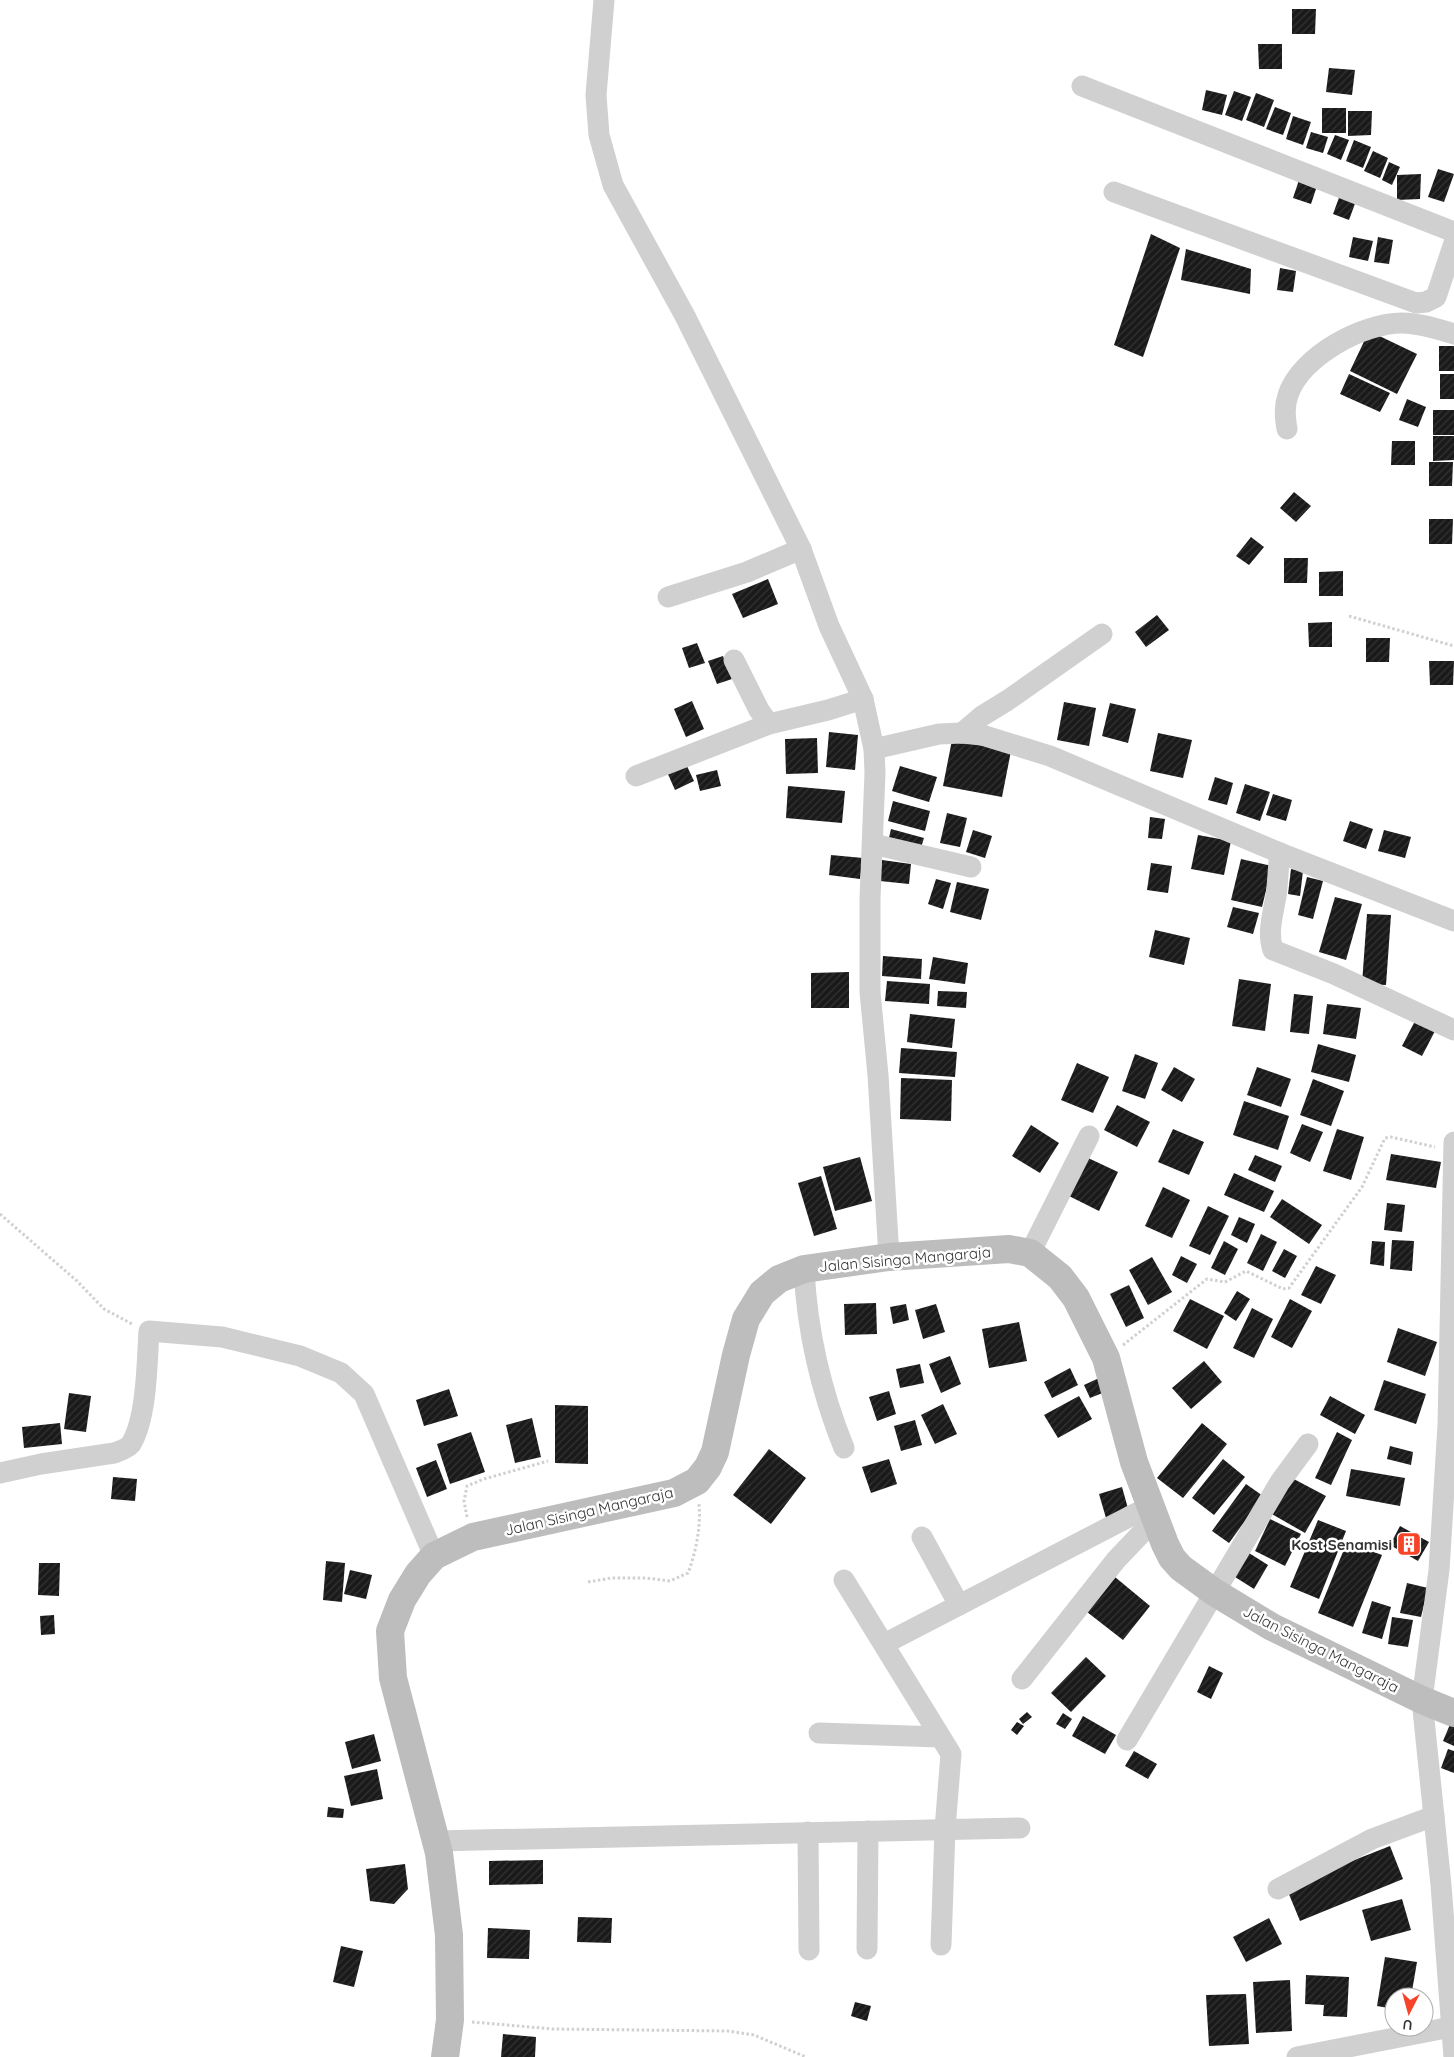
<svg xmlns="http://www.w3.org/2000/svg" width="1454" height="2057" font-family="Quicksand,sans-serif">
<style>
.building{fill:url(#building-hatch)}
.lines{fill:none;stroke-linecap:round;stroke-linejoin:round}
.path{stroke:#d0d0d0;stroke-width:3;stroke-dasharray:2.5 2.5;stroke-linecap:butt}
.street{stroke:#d0d0d0;stroke-width:21}
.secondary{stroke:#bdbdbd;stroke-width:28}
.labels{text-anchor:middle;dominant-baseline:central;stroke-width:5;stroke-linejoin:round;paint-order:stroke}
.street-label{font-size:15px;fill:#333;stroke:#fff}
.poi-label{font-size:15px;font-weight:bold;fill:#333;stroke:#fff;text-anchor:end}
</style>
<defs>
<pattern id="building-hatch" width="6" height="6" patternUnits="userSpaceOnUse" patternTransform="scale(1.25)"><rect width="6" height="6" fill="#1a1a1a"/><path d="M-1 1l2-2M0 6l6-6M5 7l2-2" fill="none" stroke="#333"/></pattern>
</defs>
<rect width="100%" height="100%" fill="#fff"/>
<g class="building">
<polygon points="1292,9 1316,9 1315,34 1292,34"/>
<polygon points="1258,44 1282,44 1282,69 1259,69"/>
<polygon points="1329,68 1355,70 1352,95 1326,92"/>
<polygon points="1206,90 1227,95 1222,115 1202,110"/>
<polygon points="1234,91 1251,97 1242,121 1225,115"/>
<polygon points="1256,93 1274,100 1264,127 1246,120"/>
<polygon points="1275,107 1291,113 1283,135 1266,129"/>
<rect x="1322" y="108" width="24" height="25"/>
<polygon points="1348,111 1372,111 1371,135 1348,136"/>
<polygon points="1293,116 1311,122 1303,145 1286,139"/>
<polygon points="1311,132 1328,137 1323,153 1306,148"/>
<polygon points="1335,135 1349,140 1341,160 1327,154"/>
<polygon points="1354,140 1371,147 1363,168 1346,161"/>
<polygon points="1373,151 1388,158 1380,178 1364,171"/>
<polygon points="1389,162 1400,167 1392,185 1382,180"/>
<polygon points="1438,169 1454,174 1444,202 1428,197"/>
<polygon points="1421,174 1420,199 1397,200 1397,175"/>
<polygon points="1299,180 1317,186 1311,204 1293,198"/>
<polygon points="1340,195 1356,201 1349,220 1333,214"/>
<polygon points="1151,234 1180,248 1143,357 1114,345"/>
<polygon points="1353,237 1373,241 1368,261 1349,257"/>
<polygon points="1378,237 1393,240 1389,264 1374,262"/>
<polygon points="1186,249 1251,269 1250,294 1181,280"/>
<polygon points="1280,268 1296,271 1293,292 1277,290"/>
<polygon points="1369,331 1417,354 1397,394 1350,371"/>
<rect x="1439" y="346" width="15" height="25"/>
<polygon points="1349,374 1390,393 1380,412 1340,394"/>
<rect x="1440" y="374" width="14" height="25"/>
<polygon points="1407,399 1426,407 1418,427 1399,420"/>
<rect x="1433" y="410" width="21" height="25"/>
<polygon points="1433,436 1454,436 1454,460 1433,461"/>
<polygon points="1392,441 1415,441 1415,465 1391,465"/>
<polygon points="1429,462 1453,462 1452,486 1429,486"/>
<polygon points="1294,492 1311,506 1296,522 1280,508"/>
<polygon points="1429,519 1453,519 1452,544 1429,544"/>
<polygon points="1251,537 1264,547 1249,565 1236,556"/>
<polygon points="1284,558 1308,558 1307,583 1284,583"/>
<polygon points="1343,571 1343,596 1319,596 1319,572"/>
<polygon points="768,579 778,604 743,618 732,594"/>
<polygon points="1157,615 1169,630 1146,647 1135,632"/>
<polygon points="1332,622 1332,647 1309,647 1308,623"/>
<polygon points="1366,638 1390,638 1389,662 1366,662"/>
<polygon points="697,643 705,663 689,668 682,648"/>
<polygon points="723,656 732,679 717,684 708,661"/>
<polygon points="1429,661 1454,661 1453,685 1430,685"/>
<polygon points="692,701 704,729 686,737 674,709"/>
<polygon points="1064,702 1096,708 1089,746 1057,740"/>
<polygon points="1110,703 1136,709 1128,743 1102,736"/>
<polygon points="829,732 858,735 855,770 826,767"/>
<polygon points="1158,733 1192,740 1183,778 1150,771"/>
<polygon points="817,738 818,773 786,774 785,739"/>
<polygon points="952,740 1011,751 1002,797 943,786"/>
<polygon points="686,764 694,781 675,790 667,772"/>
<polygon points="900,766 937,777 929,802 892,791"/>
<polygon points="717,770 721,786 700,791 696,775"/>
<polygon points="1215,777 1233,783 1227,805 1208,800"/>
<polygon points="1245,784 1270,792 1260,821 1236,813"/>
<polygon points="788,786 845,791 842,823 786,818"/>
<polygon points="1273,794 1292,800 1286,821 1266,815"/>
<polygon points="893,801 930,811 925,831 888,821"/>
<polygon points="947,813 967,818 960,847 940,843"/>
<polygon points="1150,817 1165,819 1162,839 1148,838"/>
<polygon points="1350,821 1373,829 1366,849 1343,841"/>
<polygon points="891,829 924,838 920,851 888,842"/>
<polygon points="973,830 992,836 985,858 966,852"/>
<polygon points="1384,830 1411,837 1405,858 1378,851"/>
<polygon points="1198,835 1231,841 1224,875 1191,869"/>
<polygon points="831,855 863,858 860,879 829,875"/>
<polygon points="1241,859 1272,866 1262,907 1231,900"/>
<polygon points="882,860 911,864 909,884 880,881"/>
<polygon points="1151,863 1172,866 1168,893 1147,890"/>
<polygon points="1291,869 1303,871 1300,896 1288,894"/>
<polygon points="1307,877 1323,881 1313,919 1298,915"/>
<polygon points="936,879 951,883 943,909 928,904"/>
<polygon points="957,882 989,889 981,920 950,912"/>
<polygon points="1335,897 1362,904 1346,960 1319,952"/>
<polygon points="1233,907 1259,913 1253,934 1227,927"/>
<polygon points="1367,914 1391,915 1386,985 1362,984"/>
<polygon points="1155,930 1190,938 1184,965 1149,957"/>
<polygon points="883,956 922,959 921,979 882,976"/>
<polygon points="933,957 968,963 965,984 929,979"/>
<polygon points="849,972 849,1008 811,1008 811,973"/>
<polygon points="1239,979 1271,984 1265,1031 1232,1026"/>
<polygon points="887,981 930,984 929,1004 885,1001"/>
<polygon points="938,991 967,992 966,1008 937,1006"/>
<polygon points="1294,994 1313,996 1309,1034 1290,1032"/>
<polygon points="1327,1004 1361,1008 1356,1039 1323,1034"/>
<polygon points="910,1014 955,1019 952,1048 907,1042"/>
<polygon points="1415,1021 1435,1031 1422,1056 1402,1046"/>
<polygon points="1318,1044 1356,1055 1349,1082 1311,1072"/>
<polygon points="901,1048 957,1052 955,1077 899,1073"/>
<polygon points="1135,1054 1158,1063 1145,1099 1122,1091"/>
<polygon points="1077,1063 1109,1077 1093,1113 1061,1100"/>
<polygon points="1174,1067 1195,1079 1182,1102 1161,1090"/>
<polygon points="1257,1067 1291,1079 1281,1107 1247,1095"/>
<polygon points="901,1078 952,1080 951,1121 900,1119"/>
<polygon points="1313,1079 1344,1091 1331,1126 1300,1115"/>
<polygon points="1244,1101 1289,1116 1278,1150 1233,1135"/>
<polygon points="1117,1105 1150,1122 1137,1147 1104,1130"/>
<polygon points="1302,1124 1323,1132 1310,1162 1290,1153"/>
<polygon points="1031,1125 1059,1143 1040,1173 1012,1156"/>
<polygon points="1173,1129 1204,1142 1189,1175 1158,1162"/>
<polygon points="1337,1129 1364,1137 1351,1180 1323,1171"/>
<polygon points="1391,1154 1441,1162 1436,1188 1386,1180"/>
<polygon points="1255,1155 1282,1166 1275,1182 1248,1170"/>
<polygon points="860,1157 872,1201 835,1211 823,1167"/>
<polygon points="1086,1157 1118,1172 1099,1211 1067,1195"/>
<polygon points="1234,1173 1274,1191 1264,1212 1224,1195"/>
<polygon points="821,1176 837,1229 814,1236 798,1183"/>
<polygon points="1163,1187 1190,1200 1172,1238 1145,1226"/>
<polygon points="1282,1199 1322,1225 1309,1244 1270,1217"/>
<polygon points="1387,1203 1405,1205 1402,1232 1384,1230"/>
<polygon points="1208,1206 1229,1216 1210,1255 1189,1246"/>
<polygon points="1239,1217 1255,1224 1247,1243 1231,1235"/>
<polygon points="1261,1234 1277,1242 1263,1271 1247,1263"/>
<polygon points="1392,1240 1414,1241 1412,1271 1390,1269"/>
<polygon points="1224,1241 1238,1249 1225,1275 1211,1268"/>
<polygon points="1372,1241 1385,1242 1384,1266 1370,1264"/>
<polygon points="1284,1249 1297,1256 1285,1278 1272,1271"/>
<polygon points="1181,1256 1197,1264 1187,1283 1172,1275"/>
<polygon points="1152,1257 1172,1292 1148,1305 1129,1270"/>
<polygon points="1316,1266 1336,1275 1321,1304 1301,1295"/>
<polygon points="1129,1285 1144,1318 1126,1327 1110,1294"/>
<polygon points="1237,1291 1250,1299 1236,1321 1224,1313"/>
<polygon points="1190,1299 1224,1316 1207,1349 1173,1331"/>
<polygon points="1290,1299 1312,1311 1292,1348 1271,1337"/>
<polygon points="876,1303 877,1334 845,1335 844,1304"/>
<polygon points="906,1304 909,1320 893,1324 890,1307"/>
<polygon points="936,1304 945,1332 923,1339 915,1310"/>
<polygon points="1252,1308 1273,1319 1254,1358 1233,1348"/>
<polygon points="1019,1322 1027,1361 989,1368 982,1329"/>
<polygon points="1398,1328 1437,1342 1425,1376 1387,1362"/>
<polygon points="950,1356 961,1384 941,1393 929,1364"/>
<polygon points="1204,1361 1222,1382 1191,1409 1172,1388"/>
<polygon points="920,1364 924,1383 900,1388 896,1369"/>
<polygon points="1070,1368 1078,1385 1052,1398 1044,1382"/>
<polygon points="1099,1378 1105,1392 1090,1398 1084,1385"/>
<polygon points="1384,1380 1426,1394 1416,1424 1374,1410"/>
<polygon points="449,1389 458,1416 424,1426 416,1400"/>
<polygon points="889,1391 896,1414 877,1421 869,1397"/>
<polygon points="69,1393 91,1396 86,1432 64,1429"/>
<polygon points="1079,1396 1092,1419 1058,1438 1044,1415"/>
<polygon points="1330,1396 1365,1415 1355,1434 1320,1415"/>
<polygon points="943,1404 957,1434 935,1444 921,1415"/>
<polygon points="555,1405 588,1406 588,1464 555,1463"/>
<polygon points="532,1418 541,1457 515,1463 506,1425"/>
<polygon points="915,1420 922,1445 901,1451 894,1426"/>
<polygon points="60,1423 62,1444 24,1448 22,1427"/>
<polygon points="1202,1423 1227,1444 1183,1498 1157,1478"/>
<polygon points="471,1432 485,1472 450,1484 437,1444"/>
<polygon points="1337,1432 1352,1440 1331,1485 1315,1478"/>
<polygon points="1390,1446 1413,1452 1411,1465 1387,1459"/>
<polygon points="769,1449 806,1478 771,1524 733,1495"/>
<polygon points="889,1459 897,1484 871,1493 862,1467"/>
<polygon points="1223,1459 1245,1477 1214,1515 1192,1498"/>
<polygon points="436,1460 447,1489 427,1497 416,1468"/>
<polygon points="1351,1469 1405,1478 1400,1506 1346,1496"/>
<polygon points="113,1477 137,1479 135,1501 111,1499"/>
<polygon points="1290,1477 1326,1496 1305,1533 1270,1513"/>
<polygon points="1246,1484 1263,1496 1229,1543 1212,1531"/>
<polygon points="1122,1487 1129,1512 1106,1518 1099,1494"/>
<polygon points="1270,1519 1301,1534 1285,1566 1255,1551"/>
<polygon points="1318,1520 1346,1531 1319,1599 1290,1587"/>
<polygon points="1400,1526 1429,1542 1418,1561 1390,1545"/>
<polygon points="1347,1542 1382,1555 1353,1627 1318,1613"/>
<polygon points="1249,1553 1268,1565 1254,1589 1235,1577"/>
<polygon points="326,1561 345,1563 342,1602 323,1600"/>
<polygon points="39,1563 60,1563 59,1596 38,1595"/>
<polygon points="350,1570 372,1575 366,1599 344,1594"/>
<polygon points="1115,1577 1150,1606 1123,1640 1087,1612"/>
<polygon points="1407,1583 1428,1588 1421,1617 1400,1613"/>
<polygon points="1372,1601 1391,1607 1382,1639 1362,1633"/>
<polygon points="54,1615 55,1634 41,1635 40,1616"/>
<polygon points="1392,1617 1413,1620 1408,1647 1388,1644"/>
<polygon points="1086,1657 1106,1676 1071,1712 1051,1693"/>
<polygon points="1209,1666 1223,1673 1211,1699 1197,1692"/>
<polygon points="1027,1712 1032,1717 1023,1724 1019,1719"/>
<polygon points="1063,1713 1072,1719 1065,1729 1056,1724"/>
<polygon points="1454,1715 1454,1746 1443,1741"/>
<polygon points="1083,1716 1116,1735 1105,1754 1072,1736"/>
<polygon points="1017,1722 1024,1726 1017,1735 1011,1730"/>
<polygon points="374,1734 381,1761 352,1769 345,1742"/>
<polygon points="1448,1749 1454,1751 1454,1773 1441,1768"/>
<polygon points="1134,1751 1157,1764 1148,1779 1125,1766"/>
<polygon points="377,1769 383,1799 351,1806 344,1776"/>
<polygon points="328,1807 344,1809 343,1818 327,1817"/>
<polygon points="1390,1846 1403,1879 1300,1921 1286,1887"/>
<polygon points="543,1860 543,1884 489,1885 489,1861"/>
<polygon points="405,1864 408,1889 394,1904 370,1901 366,1869"/>
<polygon points="1402,1899 1411,1930 1371,1941 1362,1910"/>
<polygon points="578,1917 612,1918 611,1943 577,1942"/>
<polygon points="1269,1918 1282,1944 1246,1962 1233,1937"/>
<polygon points="488,1928 530,1930 529,1959 487,1958"/>
<polygon points="341,1946 363,1951 354,1987 333,1982"/>
<polygon points="1385,1957 1417,1962 1411,1997 1394,1997 1394,2009 1377,2006"/>
<polygon points="1306,1975 1349,1977 1347,2017 1323,2016 1324,2005 1305,2004"/>
<polygon points="1290,1980 1292,2031 1256,2033 1253,1982"/>
<polygon points="1246,1994 1249,2044 1209,2046 1206,1995"/>
<polygon points="855,2002 871,2006 867,2021 851,2016"/>
<polygon points="503,2034 536,2037 535,2057 501,2057"/>
</g>
<g class="lines">
<g class="path">
<polyline points="1349,616 1454,646"/>
<polyline points="0,1214 77,1281 104,1309 132,1324"/>
<polyline points="1123,1345 1207,1279 1225,1282 1246,1271 1283,1289 1289,1288 1362,1187 1385,1138 1391,1137 1435,1147"/>
<polyline points="467,1517 464,1501 467,1486 484,1479 548,1461"/>
<path d="M588,1582L611,1578H646L670,1581L688,1573C696,1552 701,1527 699,1504"/>
<polyline points="472,2022 553,2029 728,2031 754,2035 806,2057"/>
</g>
<g class="street">
<polyline points="604,0 596,95 599,135 613,185 685,316 801,549"/>
<polyline points="1082,86 1454,232"/>
<polyline points="1114,192 1416,303 1426,302 1436,297 1454,243"/>
<path d="M1287,429C1285,417 1284,407 1288,395C1301,356 1363,323 1402,323C1419,323 1438,329 1454,334"/>
<polyline points="668,597 747,572 801,549 829,626 863,699 874,749"/>
<polyline points="734,660 759,710 769,724"/>
<polyline points="962,733 982,716 1008,700 1102,634"/>
<polyline points="636,776 769,724 828,710 863,699"/>
<polyline points="873,844 971,867"/>
<path d="M1280,853C1278,867 1278,882 1276,896C1273,914 1267,933 1273,950L1334,974L1454,1030"/>
<polyline points="1030,1253 1089,1136"/>
<polyline points="889,1257 878,1075 870,992 870,899 875,773 874,749 939,734 962,733 982,735 1050,756 1280,853 1454,921"/>
<path d="M804,1269C807,1330 821,1391 844,1448"/>
<path d="M0,1473L41,1464L114,1453C119,1451 127,1449 131,1444C147,1418 147,1362 149,1331L222,1337L300,1356L341,1373L364,1394L434,1556"/>
<polyline points="922,1537 959,1605"/>
<polyline points="844,1580 951,1754 945,1829 941,1945"/>
<polyline points="884,1644 1150,1506"/>
<polyline points="1022,1679 1116,1560 1155,1519"/>
<polyline points="819,1733 940,1737"/>
<polyline points="1127,1740 1280,1482 1308,1444"/>
<polyline points="808,1832 809,1950"/>
<polyline points="436,1841 1020,1828"/>
<polyline points="1278,1889 1372,1839 1434,1816"/>
<polyline points="867,1949 868,1831"/>
<polyline points="1297,2057 1451,2027"/>
<polyline points="1454,2057 1441,1885 1422,1700 1439,1570 1448,1425 1454,1142"/>
</g>
<polyline class="secondary" points="445,2057 450,2020 449,1935 439,1853 393,1678 390,1631 402,1600 418,1574 434,1556 473,1537 674,1493 697,1481 708,1467 715,1452 736,1355 746,1319 762,1293 779,1279 804,1269 889,1257 1009,1249 1030,1253 1060,1277 1076,1298 1106,1358 1134,1462 1165,1544 1172,1558 1181,1568 1214,1592 1272,1627 1422,1700 1454,1713"/>
</g>
<defs>
<symbol id="building-square" viewBox="-11 -11 22 22"><rect x="-9" y="-9" width="18" height="18" rx="4" fill="#f74428" stroke="#fff"/><path d="M-4-6H4V6H1V3H-1V6H-4ZM-2.5-4.3h1.7v1.8h-1.7ZM.8-4.3h1.7v1.8H.8ZM-2.5-1h1.7V.8h-1.7ZM.8-1h1.7V.8H.8Z" fill="#fff"/></symbol>
</defs>
<g fill-rule="evenodd">
<use href="#building-square" x="1395" y="1530" width="28" height="28"/>
</g>
<g class="labels">
<g class="street-label">
<text transform="translate(905 1259) rotate(-5)">Jalan Sisinga Mangaraja</text>
<text transform="translate(589 1511) rotate(-13)">Jalan Sisinga Mangaraja</text>
<text transform="translate(1321 1649) rotate(27)">Jalan Sisinga Mangaraja</text>
</g>
<g class="poi-label">
<text x="1392" y="1544">Kost Senamisi</text>
</g>
</g>
<g transform="translate(1409 2012) rotate(186)"><circle r="24" fill="#ffffff" stroke="#adadad"/>
<path d="M0-4L9 19L0 12L-9 19Z" fill="#f74428"/>
<text y="-8" font-size="14" font-weight="bold" text-anchor="middle" fill="#333333">U</text>
</g>
</svg>
